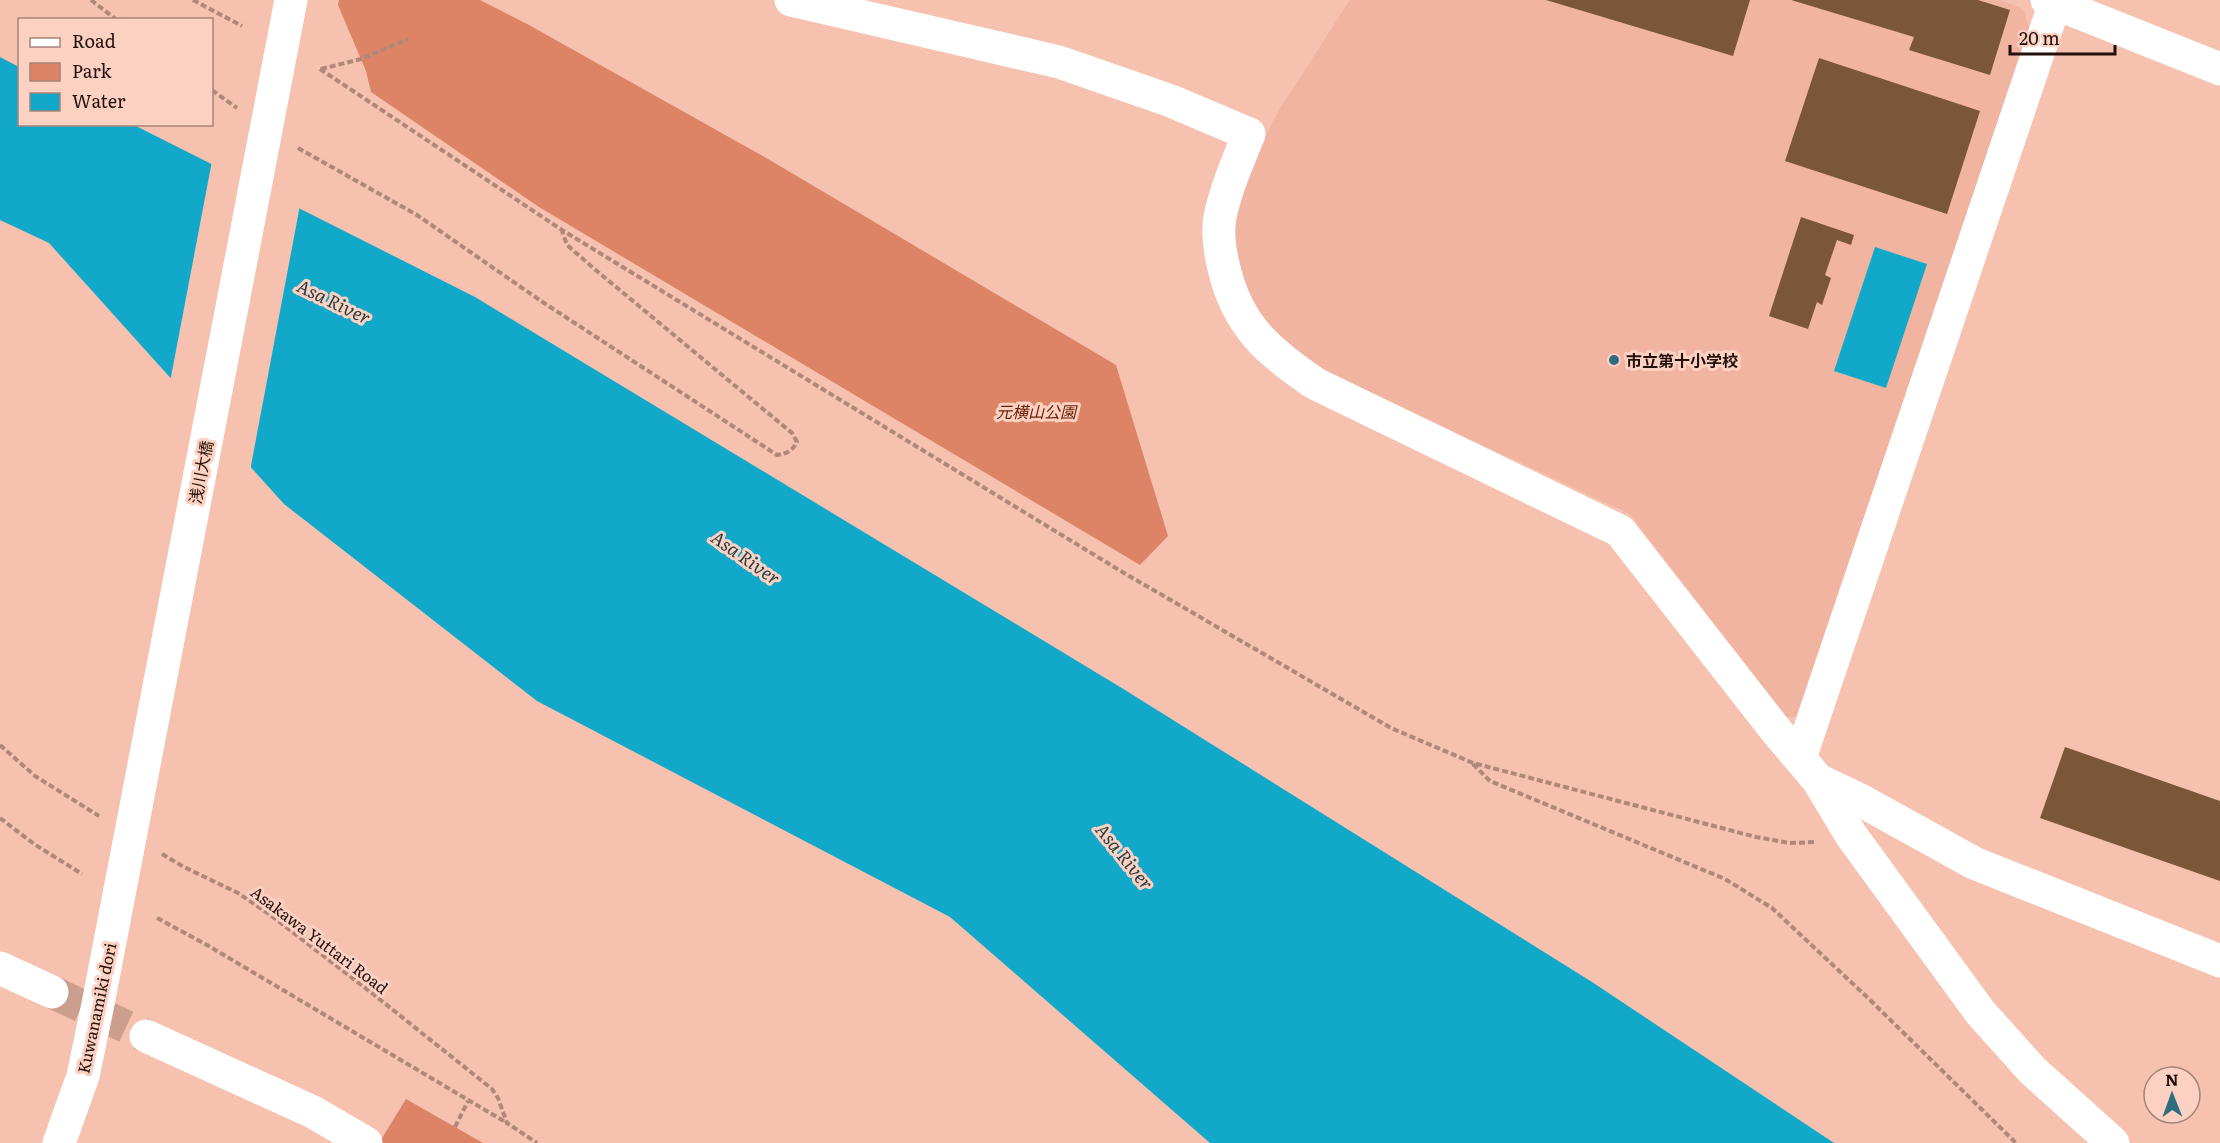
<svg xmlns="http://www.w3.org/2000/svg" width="2220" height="1143" font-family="Literata,'Noto Sans JP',serif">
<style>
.built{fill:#f0b4a0}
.green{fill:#dd8467}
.water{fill:#12a8c9}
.pier{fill:#f6c1af}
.building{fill:#7b5638}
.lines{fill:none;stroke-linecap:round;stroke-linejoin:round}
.minor-tunnel{stroke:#cc9e8e;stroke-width:33;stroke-dasharray:33 16;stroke-linecap:butt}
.path{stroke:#b18779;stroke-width:4;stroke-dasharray:6 3;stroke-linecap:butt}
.minor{stroke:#fff;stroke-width:33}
.poi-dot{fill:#2c6e80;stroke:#fcd1c2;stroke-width:2}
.labels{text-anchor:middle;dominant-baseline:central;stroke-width:6;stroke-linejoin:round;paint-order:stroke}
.poi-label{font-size:16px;font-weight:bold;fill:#22100a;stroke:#fcd1c2;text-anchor:start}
.park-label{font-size:16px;font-style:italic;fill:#682106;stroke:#fcd1c2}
.street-label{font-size:16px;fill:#22100a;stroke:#fcd1c2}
.water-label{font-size:18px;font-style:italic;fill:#243f47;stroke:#fcd1c2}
</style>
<rect width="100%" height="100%" fill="#f6c1af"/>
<polygon class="built" points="1350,0 2000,0 2023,9 2029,27 1799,717 1786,717 1630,514 1327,372 1294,348 1260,316 1240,283 1231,222 1245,176 1279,110"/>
<g class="green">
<polygon points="339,0 480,0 529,25 768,159 1116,365 1168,536 1140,565 539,207 371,92 366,71 338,5"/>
<polygon points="406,1099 483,1143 379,1143"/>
</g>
<g class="water">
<polygon points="0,57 19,67 20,124 134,125 475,297 1125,690 1592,982 1834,1143 1210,1143 950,917 537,701 284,504 49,243 0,220"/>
<polygon points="1875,247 1927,264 1886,388 1834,371"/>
</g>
<polygon class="pier" points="212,161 300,205 250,471 170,382"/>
<g class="building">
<polygon points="1546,0 1750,0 1733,56"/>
<polygon points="1791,0 1978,0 2010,10 1990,75 1909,50 1914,37"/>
<polygon points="1819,58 1980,111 1947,214 1785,161"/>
<polygon points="1801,217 1854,235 1851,245 1837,240 1825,275 1831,278 1822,305 1817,302 1808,329 1769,316"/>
<polygon points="2065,747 2220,801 2220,881 2040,818"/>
</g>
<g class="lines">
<polyline class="minor-tunnel" points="52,992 146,1036"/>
<g class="path">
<polyline points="91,0 117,20"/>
<polyline points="193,0 242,26"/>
<polyline points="320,69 562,230 1119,570 1391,728 1473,763 1756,837 1790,843 1815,842"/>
<polyline points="321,69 361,59 408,39"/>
<polyline points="212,90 237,108"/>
<path d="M298,148L417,215L541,301L777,455C788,453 792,451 797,442L792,433L598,272L567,245L562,231"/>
<polyline points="0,745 35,776 99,816"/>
<polyline points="1473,764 1490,781 1725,879 1772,908 1867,997 2016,1143"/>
<polyline points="0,818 34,844 82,874"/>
<polyline points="162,854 184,867 238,893 269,914 373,994 492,1089 498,1098 507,1123 537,1143"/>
<polyline points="157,918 207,945 507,1123"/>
<polyline points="455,1127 468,1101"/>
</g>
<g class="minor">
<path d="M791,0L1059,62L1171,101L1249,134C1238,161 1226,188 1220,217C1217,233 1220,252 1224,268C1237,325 1268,352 1316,384L1620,531L1778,733L1818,780L1851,835L1980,1012L2032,1070L2113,1143"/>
<polyline points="2047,0 2220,69"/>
<polyline points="1800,758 2055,3"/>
<polyline points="1818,780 1862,801 1974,863 2220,961"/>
<polyline points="0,968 52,992"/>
<polyline points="146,1036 313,1112 366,1143"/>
<polyline points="59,1143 83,1076 98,1004 291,0"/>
</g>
</g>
<circle class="poi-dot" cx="1614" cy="360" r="6"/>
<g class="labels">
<g class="poi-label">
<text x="1626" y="360">市立第十小学校</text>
</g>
<g class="park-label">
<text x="1036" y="411">元横山公園</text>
</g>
<g class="street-label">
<text transform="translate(200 472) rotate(-79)">浅川大橋</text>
<text transform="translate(320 939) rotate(37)">Asakawa Yuttari Road</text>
<text transform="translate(96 1008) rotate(-78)">Kuwanamiki dori</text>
</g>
<g class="water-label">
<text transform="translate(334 301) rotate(26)">Asa River</text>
<text transform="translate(746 557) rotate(35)">Asa River</text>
<text transform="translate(1125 856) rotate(51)">Asa River</text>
</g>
</g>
<rect x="18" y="18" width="195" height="108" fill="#fcd1c2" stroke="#a58478" stroke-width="1.5"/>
<rect x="30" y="38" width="30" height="9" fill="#ffffff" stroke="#a58478" stroke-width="1.5"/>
<text x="72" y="48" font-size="18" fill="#22100a">Road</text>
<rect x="30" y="63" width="30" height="18" fill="#dd8467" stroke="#a58478" stroke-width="1.5"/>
<text x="72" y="78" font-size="18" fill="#22100a">Park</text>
<rect x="30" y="93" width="30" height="18" fill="#12a8c9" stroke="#a58478" stroke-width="1.5"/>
<text x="72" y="108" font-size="18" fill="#22100a">Water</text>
<g transform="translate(2172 1095) rotate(359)"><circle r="28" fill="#fcd1c2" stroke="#a58478" stroke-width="1.5"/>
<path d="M0-4.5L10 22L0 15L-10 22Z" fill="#2c6e80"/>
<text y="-9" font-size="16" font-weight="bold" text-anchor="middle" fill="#22100a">N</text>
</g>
<path d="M2010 45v9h105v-9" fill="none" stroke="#22100a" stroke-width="3"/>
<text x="2019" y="45" font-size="18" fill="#22100a" stroke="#fcd1c2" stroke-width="4.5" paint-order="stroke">20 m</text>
</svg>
